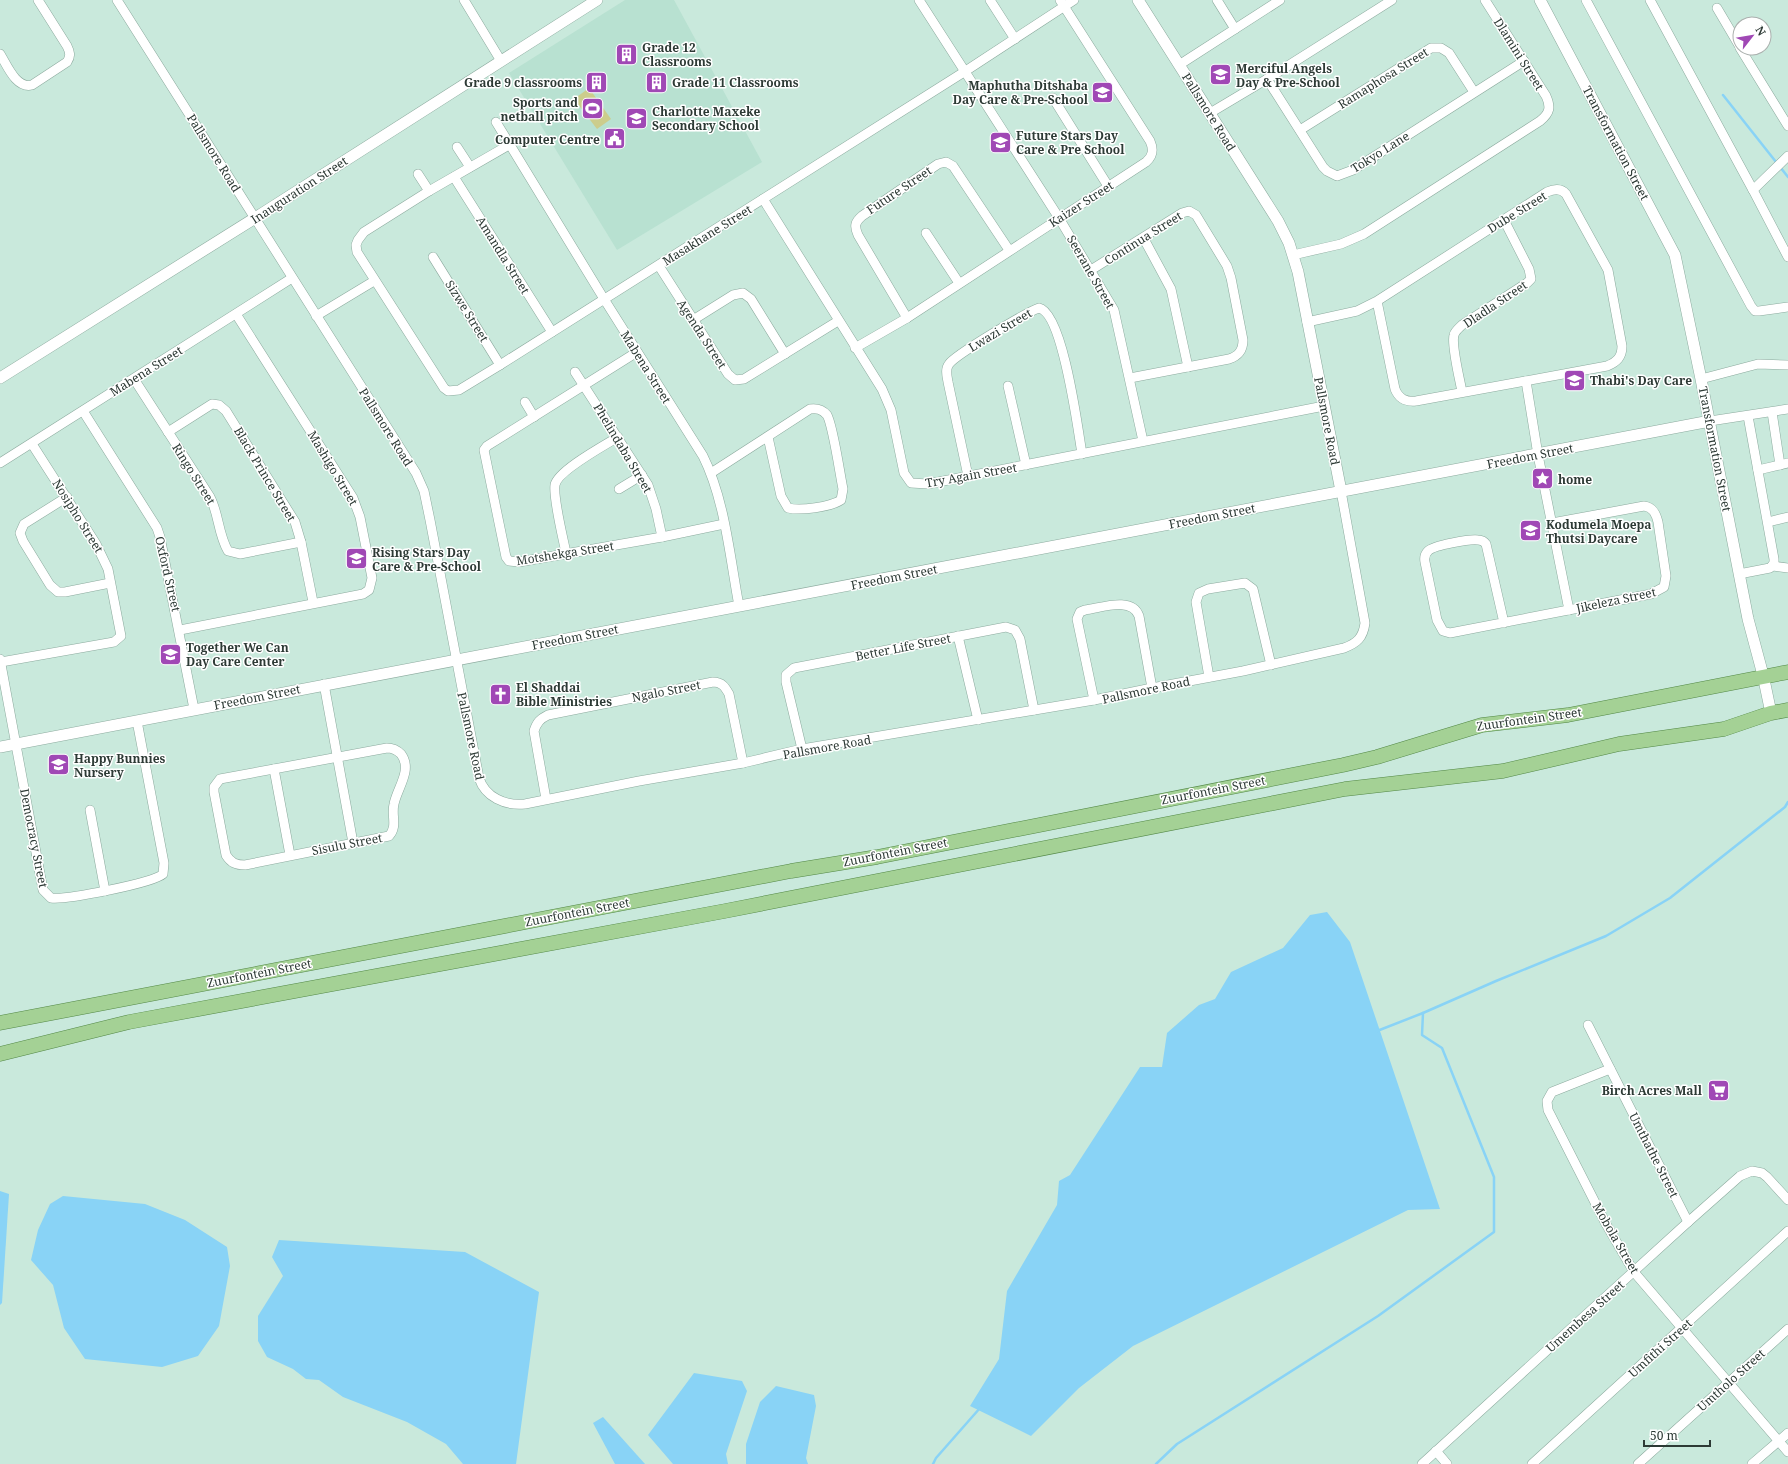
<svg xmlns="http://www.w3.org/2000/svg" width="1788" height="1464" font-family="'Noto Serif',serif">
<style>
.built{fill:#b8e1d1}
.green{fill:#cccd8c}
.water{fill:#89d3f6}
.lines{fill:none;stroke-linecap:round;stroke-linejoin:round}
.stream{stroke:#89d3f6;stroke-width:2.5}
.minor-casing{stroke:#8caa9e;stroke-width:10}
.tertiary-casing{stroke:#8caa9e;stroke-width:12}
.primary-casing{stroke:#538846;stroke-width:15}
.minor{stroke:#fff;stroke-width:9}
.tertiary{stroke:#fff;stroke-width:11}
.primary{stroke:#a4d195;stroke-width:14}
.labels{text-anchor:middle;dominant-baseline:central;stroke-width:3;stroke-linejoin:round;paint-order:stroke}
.poi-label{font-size:12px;font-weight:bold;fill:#2d3a35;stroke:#fff;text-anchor:start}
.street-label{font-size:12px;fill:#2d3a35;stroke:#fff}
</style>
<rect width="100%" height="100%" fill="#c9e9dc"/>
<polygon class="built" points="625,0 674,0 762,162 617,250 509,73"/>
<polygon class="green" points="589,88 611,119 597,129 574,99"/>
<g class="water">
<polygon points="1327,912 1350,942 1440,1209 1408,1210 1133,1346 1079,1388 1031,1436 970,1406 999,1359 1007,1291 1057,1205 1059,1181 1070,1175 1140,1067 1162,1067 1167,1033 1199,1005 1215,999 1231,972 1283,948 1310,915"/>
<polygon points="0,1191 9,1194 2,1303 0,1305"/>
<polygon points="63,1196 145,1204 185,1220 227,1247 230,1266 219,1326 198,1356 162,1367 85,1359 64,1328 53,1285 31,1260 38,1230 50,1204"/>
<polygon points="279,1240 465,1252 539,1292 516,1464 463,1464 446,1444 407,1422 343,1397 319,1380 306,1379 293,1369 267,1357 258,1341 258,1316 283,1276 272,1257"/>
<polygon points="694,1373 742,1381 747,1391 726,1454 728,1464 673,1464 648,1435"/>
<polygon points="776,1386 814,1395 816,1406 806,1458 808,1464 746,1464 746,1444 760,1402"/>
<polygon points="603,1417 645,1464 615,1464 593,1423"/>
</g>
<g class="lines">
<g class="stream">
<polyline points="1723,95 1788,177"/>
<polyline points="1377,1031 1423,1013"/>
<polyline points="933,1464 936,1458 980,1408"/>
<polyline points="1156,1464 1177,1444 1378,1316 1494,1232 1494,1177 1442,1048 1422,1035 1423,1013 1496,981 1606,936 1670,898 1785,807 1788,802"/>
</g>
<defs>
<g id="minor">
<path d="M117,0L416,473L424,491L430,520L479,778C485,797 505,806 525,804L639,781L743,763L802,749L1094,700L1152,688L1243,671L1344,648C1357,643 1363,638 1365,623L1341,491"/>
<polyline points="464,0 501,61"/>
<polyline points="919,0 1059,218 1114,310 1143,441"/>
<polyline points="990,0 1015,39"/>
<polyline points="1217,0 1235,29"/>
<polyline points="1586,0 1751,306 1755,311 1759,311 1788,307"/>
<polyline points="1650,0 1753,190"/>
<polyline points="1717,8 1740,47"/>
<polyline points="1740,48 1788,126"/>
<path d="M0,54C7,65 16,89 32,85L67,62C71,56 70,52 67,46L38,0"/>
<polyline points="1179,65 1280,0"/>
<polyline points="1267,79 1323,167 1327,171 1337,176 1353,170 1524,61"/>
<polyline points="1053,98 1108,186"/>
<polyline points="1210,113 1267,79 1392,0"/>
<path d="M496,122L604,299L703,456C725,500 730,558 739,606"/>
<polyline points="1300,130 1431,48 1441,48 1449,53 1474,92"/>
<polyline points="509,145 429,191 364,232 358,240 356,245 357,252 444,388 448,391 459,390 500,365 964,72 1074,0"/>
<polyline points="457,147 470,167"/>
<polyline points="1788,156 1753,190 1788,257"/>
<polyline points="418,174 429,191"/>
<polyline points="454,177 552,332"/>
<polyline points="763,199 882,389 891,410 904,473 911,483 928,484 1324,406"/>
<polyline points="926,233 959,283"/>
<polyline points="1144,239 1171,289 1188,367"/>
<path d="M1293,255L1341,244L1364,234L1540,121C1550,113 1551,107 1546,96L1485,0"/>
<polyline points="433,257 500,365"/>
<polyline points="659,266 728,374 735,380 744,379 838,321"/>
<path d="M1091,270L1182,213L1189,211L1196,215L1227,266L1231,278L1243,340C1243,351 1238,356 1229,359L1130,378"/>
<polyline points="316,316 374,281"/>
<path d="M907,318L858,235C854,226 855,222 862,216L938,164L946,162L953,166L1009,250"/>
<polyline points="693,320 733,295 743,293 751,299 785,354"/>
<path d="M1307,322L1357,311L1377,301L1547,192C1554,189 1561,188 1566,194L1608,270L1622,346C1622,357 1617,362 1607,366L1416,401C1406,402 1399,399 1395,389L1377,301"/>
<path d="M855,348L907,318L1146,162C1153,156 1154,150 1150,141L1060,0"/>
<polyline points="637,352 487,446 484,450 506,557 509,561 519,562 662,537 724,524"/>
<polyline points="575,372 648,485 656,509 662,537"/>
<path d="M134,379L210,497C219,514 218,534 228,551L240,554L301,542"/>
<polyline points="1701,379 1758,364 1788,365"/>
<polyline points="1526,381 1538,455 1569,610"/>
<polyline points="1008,386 1026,465"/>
<path d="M1462,392C1460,380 1451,345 1454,335C1455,331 1459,328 1462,325L1527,283L1531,279L1529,269L1504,220"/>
<polyline points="525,402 534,417"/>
<polyline points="83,411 157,528 160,537 194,709"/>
<polyline points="1772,412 1780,465"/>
<polyline points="1710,421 1788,409"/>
<polyline points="168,432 212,404 219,405 226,411 295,522 301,542 313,602"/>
<polyline points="0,463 292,278"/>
<polyline points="1758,470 1788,463"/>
<path d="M711,473L810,409C817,408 822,409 827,415C833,425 840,475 843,489L841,500C830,507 801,511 788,508L781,496L768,437"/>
<path d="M968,476L948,382C947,376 945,369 949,364C955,355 1027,312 1039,308C1063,313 1078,430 1082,454"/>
<polyline points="619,489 642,475"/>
<polyline points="67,497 24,524 20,533 23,541 50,585 58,592 65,592 110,583"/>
<polyline points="1768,522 1788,517"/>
<path d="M566,553C563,538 553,498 555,485C557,471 605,445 618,437"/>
<polyline points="1773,566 1788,568"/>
<polyline points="1739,574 1770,568 1774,563 1774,559 1748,416"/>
<path d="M1504,623L1486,544C1484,541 1482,540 1478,540C1470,539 1434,545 1428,551C1425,554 1424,557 1425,562L1437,620L1443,631L1450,633L1651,594L1664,587L1666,576L1658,522C1656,514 1653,507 1644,506L1552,523"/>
<polyline points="180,630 363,594 369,590 372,578 360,517 353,498 236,314"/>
<polyline points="958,636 978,720"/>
<path d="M0,659L43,890L51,898C66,900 153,883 163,874L164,863L137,721"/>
<polyline points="1,662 114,642 121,636 108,569 96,544 32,444"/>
<polyline points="1209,677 1196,602 1199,593 1208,589 1245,583 1253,589 1271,665"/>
<polyline points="324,684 353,843"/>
<path d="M1094,700L1077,619L1080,612L1085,610C1101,608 1132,596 1139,616L1152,688"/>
<path d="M387,748C393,748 397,750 401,754C413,770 397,788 394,804C391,816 398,826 389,836L245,865C236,865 231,863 226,855L214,792V787L220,779Z"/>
<polyline points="802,749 786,682 786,675 794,668 1006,627 1015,630 1020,639 1034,710"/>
<polyline points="274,769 290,855"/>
<path d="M546,799L534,731C537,722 540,719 548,715L713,682C722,682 725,687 729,694L743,763"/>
<polyline points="90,810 105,891"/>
<polyline points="1588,1025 1688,1222"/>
<polyline points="1610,1069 1552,1092 1547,1101 1548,1110 1606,1224 1634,1272 1788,1452"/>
<polyline points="1436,1451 1447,1464"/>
<polyline points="1422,1464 1688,1222 1740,1176 1752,1171 1762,1173 1767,1177 1788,1200"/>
<polyline points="1532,1464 1788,1231"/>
<polyline points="1638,1464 1788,1329"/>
<polyline points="1752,1464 1788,1433"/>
</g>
<g id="tertiary">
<polyline points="1138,0 1278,221 1289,243 1298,272 1341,491"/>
<polyline points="1540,0 1675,255 1701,379 1748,619 1763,675 1771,713"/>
<polyline points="0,378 263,213 597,0"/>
<polyline points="0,747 1710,421"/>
</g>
<g id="primary">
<polyline points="0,1023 791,871 877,857 1343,765 1377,757 1482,725 1568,715 1788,672"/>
<polyline points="0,1054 129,1022 725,911 1345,789 1503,771 1619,744 1724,729 1771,713 1788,710"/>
</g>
</defs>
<use href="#minor" class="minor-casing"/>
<use href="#tertiary" class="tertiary-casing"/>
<use href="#primary" class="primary-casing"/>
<use href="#minor" class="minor"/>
<use href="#tertiary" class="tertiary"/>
<use href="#primary" class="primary"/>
</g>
<defs>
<symbol id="building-square" viewBox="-11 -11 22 22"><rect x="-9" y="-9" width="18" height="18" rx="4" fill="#a048b5" stroke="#fff"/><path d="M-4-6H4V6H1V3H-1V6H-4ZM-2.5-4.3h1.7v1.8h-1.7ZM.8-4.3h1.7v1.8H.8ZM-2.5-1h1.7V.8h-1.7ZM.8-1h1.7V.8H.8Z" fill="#fff"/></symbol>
<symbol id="school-square" viewBox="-11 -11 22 22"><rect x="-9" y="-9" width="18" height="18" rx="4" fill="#a048b5" stroke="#fff"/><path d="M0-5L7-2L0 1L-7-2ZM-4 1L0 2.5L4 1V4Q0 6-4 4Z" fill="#fff"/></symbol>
<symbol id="stadium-square" viewBox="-11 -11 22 22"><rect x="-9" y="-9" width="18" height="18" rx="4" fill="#a048b5" stroke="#fff"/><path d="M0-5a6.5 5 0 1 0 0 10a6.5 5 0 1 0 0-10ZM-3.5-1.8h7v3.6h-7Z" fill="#fff"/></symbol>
<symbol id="civic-square" viewBox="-11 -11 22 22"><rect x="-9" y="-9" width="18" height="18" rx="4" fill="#a048b5" stroke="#fff"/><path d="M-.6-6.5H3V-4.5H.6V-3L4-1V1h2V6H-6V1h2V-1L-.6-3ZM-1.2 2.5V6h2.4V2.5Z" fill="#fff"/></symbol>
<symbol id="sight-square" viewBox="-11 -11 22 22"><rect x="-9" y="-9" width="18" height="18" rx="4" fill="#a048b5" stroke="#fff"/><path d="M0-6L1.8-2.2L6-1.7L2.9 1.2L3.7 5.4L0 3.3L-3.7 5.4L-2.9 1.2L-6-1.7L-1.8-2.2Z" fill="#fff"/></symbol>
<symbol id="church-square" viewBox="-11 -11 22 22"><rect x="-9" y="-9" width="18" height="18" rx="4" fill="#a048b5" stroke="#fff"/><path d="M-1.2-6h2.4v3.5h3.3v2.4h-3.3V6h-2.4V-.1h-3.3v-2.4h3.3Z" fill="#fff"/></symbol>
<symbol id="supermarket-square" viewBox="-11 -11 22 22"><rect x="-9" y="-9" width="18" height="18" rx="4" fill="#a048b5" stroke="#fff"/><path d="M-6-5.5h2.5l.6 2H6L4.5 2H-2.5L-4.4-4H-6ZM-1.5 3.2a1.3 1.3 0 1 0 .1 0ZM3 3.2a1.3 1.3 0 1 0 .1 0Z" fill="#fff"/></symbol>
</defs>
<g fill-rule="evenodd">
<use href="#building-square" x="614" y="42" width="25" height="25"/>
<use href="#school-square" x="1208" y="62" width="25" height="25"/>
<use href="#building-square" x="584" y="70" width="25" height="25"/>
<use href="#building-square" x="644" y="70" width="25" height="25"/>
<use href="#school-square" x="1090" y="80" width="25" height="25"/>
<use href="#stadium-square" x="580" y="96" width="25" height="25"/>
<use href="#school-square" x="624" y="106" width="25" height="25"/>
<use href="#civic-square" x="602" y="126" width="25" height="25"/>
<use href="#school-square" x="988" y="130" width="25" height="25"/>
<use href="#school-square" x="1562" y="368" width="25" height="25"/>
<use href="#sight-square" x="1530" y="466" width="25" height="25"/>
<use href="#school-square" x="1518" y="518" width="25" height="25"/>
<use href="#school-square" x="344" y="546" width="25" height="25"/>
<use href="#school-square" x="158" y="642" width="25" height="25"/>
<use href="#church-square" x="488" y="682" width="25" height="25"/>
<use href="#school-square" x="46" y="752" width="25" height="25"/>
<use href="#supermarket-square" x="1706" y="1078" width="25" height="25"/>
</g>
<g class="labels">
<g class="poi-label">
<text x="642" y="47">Grade 12<tspan x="642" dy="14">Classrooms</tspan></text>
<text x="1236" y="68">Merciful Angels<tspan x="1236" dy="14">Day &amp; Pre-School</tspan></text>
<text x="582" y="82" text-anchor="end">Grade 9 classrooms</text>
<text x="672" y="82">Grade 11 Classrooms</text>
<text x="1088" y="85" text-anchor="end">Maphutha Ditshaba<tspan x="1088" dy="14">Day Care &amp; Pre-School</tspan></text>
<text x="578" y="102" text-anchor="end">Sports and<tspan x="578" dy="14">netball pitch</tspan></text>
<text x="652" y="111">Charlotte Maxeke<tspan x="652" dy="14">Secondary School</tspan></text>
<text x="1016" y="135">Future Stars Day<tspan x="1016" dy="14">Care &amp; Pre School</tspan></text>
<text x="600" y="139" text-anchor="end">Computer Centre</text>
<text x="1590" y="380">Thabi's Day Care</text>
<text x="1558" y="479">home</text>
<text x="1546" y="524">Kodumela Moepa<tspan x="1546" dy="14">Thutsi Daycare</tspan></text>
<text x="372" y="552">Rising Stars Day<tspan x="372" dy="14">Care &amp; Pre-School</tspan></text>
<text x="186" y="647">Together We Can<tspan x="186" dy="14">Day Care Center</tspan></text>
<text x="516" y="687">El Shaddai<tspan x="516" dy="14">Bible Ministries</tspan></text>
<text x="74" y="758">Happy Bunnies<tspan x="74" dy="14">Nursery</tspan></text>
<text x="1702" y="1090" text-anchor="end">Birch Acres Mall</text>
</g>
<g class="street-label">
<text transform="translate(1519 54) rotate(58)">Dlamini Street</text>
<text transform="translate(1383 78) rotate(-32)">Ramaphosa Street</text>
<text transform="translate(1209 112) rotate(58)">Pallsmore Road</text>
<text transform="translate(1616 143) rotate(62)">Transformation Street</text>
<text transform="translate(1380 152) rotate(-32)">Tokyo Lane</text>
<text transform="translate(214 153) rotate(58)">Pallsmore Road</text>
<text transform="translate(299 190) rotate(-33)">Inauguration Street</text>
<text transform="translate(899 190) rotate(-34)">Future Street</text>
<text transform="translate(1081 204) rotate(-33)">Kaizer Street</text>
<text transform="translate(1517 212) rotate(-32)">Dube Street</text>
<text transform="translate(707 235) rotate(-32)">Masakhane Street</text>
<text transform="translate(1143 238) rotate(-32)">Continua Street</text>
<text transform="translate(503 255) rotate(58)">Amandla Street</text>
<text transform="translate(1091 272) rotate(60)">Seerane Street</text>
<text transform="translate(1495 304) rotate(-34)">Dladla Street</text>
<text transform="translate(467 311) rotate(58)">Sizwe Street</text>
<text transform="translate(1000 330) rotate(-31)">Lwazi Street</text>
<text transform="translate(702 334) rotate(57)">Agenda Street</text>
<text transform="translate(646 367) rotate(58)">Mabena Street</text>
<text transform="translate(146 371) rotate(-32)">Mabena Street</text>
<text transform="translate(1327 421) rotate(79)">Pallsmore Road</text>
<text transform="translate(386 427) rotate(58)">Pallsmore Road</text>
<text transform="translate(623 448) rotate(59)">Phelindaba Street</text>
<text transform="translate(1715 449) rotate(79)">Transformation Street</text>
<text transform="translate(1530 456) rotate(-11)">Freedom Street</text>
<text transform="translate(333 468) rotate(59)">Mashigo Street</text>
<text transform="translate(194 474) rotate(58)">Ringo Street</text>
<text transform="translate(265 474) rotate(59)">Black Prince Street</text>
<text transform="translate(971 475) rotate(-10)">Try Again Street</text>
<text transform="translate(78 516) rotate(58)">Nosipho Street</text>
<text transform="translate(1212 516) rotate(-11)">Freedom Street</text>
<text transform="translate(565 553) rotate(-9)">Motshekga Street</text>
<text transform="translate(168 574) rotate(77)">Oxford Street</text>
<text transform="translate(894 577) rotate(-11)">Freedom Street</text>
<text transform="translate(1616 600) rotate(-12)">Jikeleza Street</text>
<text transform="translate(575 637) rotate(-11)">Freedom Street</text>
<text transform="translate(903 647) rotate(-11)">Better Life Street</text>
<text transform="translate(1146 690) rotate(-12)">Pallsmore Road</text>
<text transform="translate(666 691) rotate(-11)">Ngalo Street</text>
<text transform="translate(257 697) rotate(-11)">Freedom Street</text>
<text transform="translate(1529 719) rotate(-8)">Zuurfontein Street</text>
<text transform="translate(471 736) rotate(78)">Pallsmore Road</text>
<text transform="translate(827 747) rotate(-10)">Pallsmore Road</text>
<text transform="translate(1213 790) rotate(-11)">Zuurfontein Street</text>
<text transform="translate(34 838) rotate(79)">Democracy Street</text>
<text transform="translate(347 844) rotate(-11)">Sisulu Street</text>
<text transform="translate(895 852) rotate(-11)">Zuurfontein Street</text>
<text transform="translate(577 912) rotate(-11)">Zuurfontein Street</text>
<text transform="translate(259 973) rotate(-11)">Zuurfontein Street</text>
<text transform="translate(1654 1155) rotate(63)">Umthathe Street</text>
<text transform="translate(1616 1238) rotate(60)">Mobola Street</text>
<text transform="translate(1585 1316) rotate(-42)">Umembesa Street</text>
<text transform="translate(1660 1348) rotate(-42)">Umfithi Street</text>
<text transform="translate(1731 1380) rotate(-42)">Umtholo Street</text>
</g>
</g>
<g transform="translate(1752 36) rotate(59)"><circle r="19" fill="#ffffff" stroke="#abb0ae"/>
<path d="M0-3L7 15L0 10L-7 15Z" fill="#a048b5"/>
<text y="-6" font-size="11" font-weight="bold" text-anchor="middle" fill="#2d3a35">N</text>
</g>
<path d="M1644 1440v6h66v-6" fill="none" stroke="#2d3a35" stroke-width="2"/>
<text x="1650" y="1440" font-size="12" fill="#2d3a35" stroke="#ffffff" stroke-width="3" paint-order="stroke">50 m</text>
</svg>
